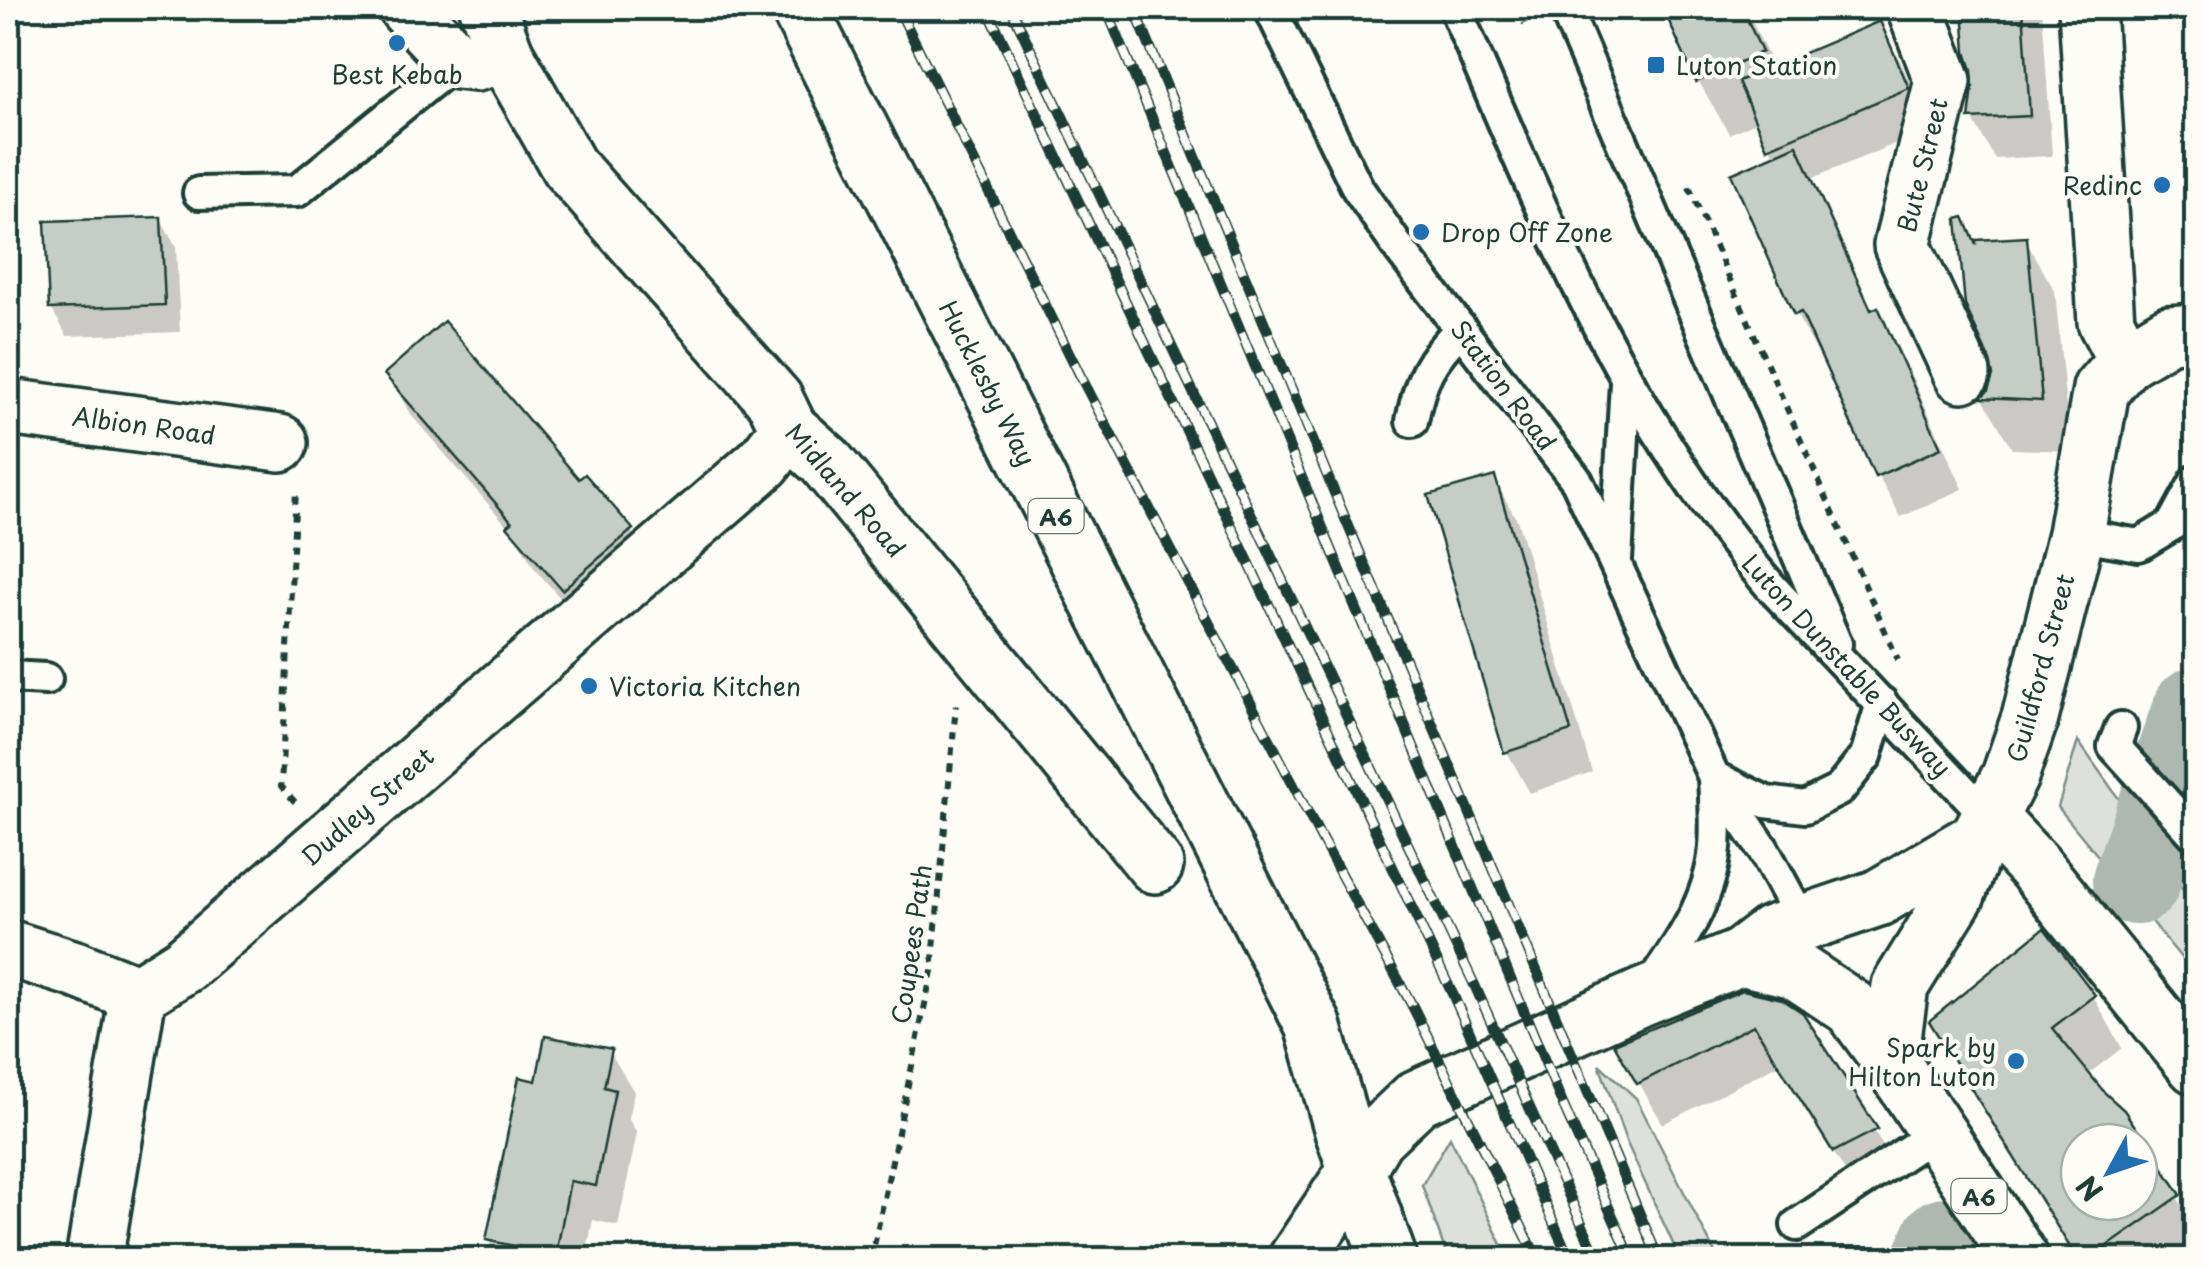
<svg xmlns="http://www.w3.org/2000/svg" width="2204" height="1267" font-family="'Playpen Sans',sans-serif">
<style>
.green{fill:#dde0db;stroke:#7e8e88;stroke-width:2.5}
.shadow{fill:#0003;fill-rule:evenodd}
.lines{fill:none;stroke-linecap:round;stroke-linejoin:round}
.river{stroke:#aeb8b1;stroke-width:88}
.building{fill:#c6cdc7;stroke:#1f3d34;stroke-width:2.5;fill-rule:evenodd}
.service-casing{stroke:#1f3d34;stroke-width:38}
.minor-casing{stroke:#1f3d34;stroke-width:62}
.trunk-casing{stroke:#1f3d34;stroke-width:62}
.path{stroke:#1f3d34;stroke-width:6;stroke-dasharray:8 8;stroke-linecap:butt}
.service{stroke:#fdfcf7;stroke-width:30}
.minor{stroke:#fdfcf7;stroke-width:55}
.trunk{stroke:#fdfcf7;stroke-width:55}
.rail-casing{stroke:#1f3d34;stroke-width:11}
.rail{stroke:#fdfcf7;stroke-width:8;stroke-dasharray:22;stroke-linecap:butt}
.poi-dot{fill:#1f6fb2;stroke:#fdfcf7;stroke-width:4}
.labels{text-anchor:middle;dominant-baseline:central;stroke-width:8;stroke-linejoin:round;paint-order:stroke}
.shield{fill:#fdfcf7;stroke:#62766e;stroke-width:2.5}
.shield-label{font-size:22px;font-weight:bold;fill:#1f3d34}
.poi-label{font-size:25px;fill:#1f3d34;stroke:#fdfcf7;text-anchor:start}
.street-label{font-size:25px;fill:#1f3d34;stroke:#fdfcf7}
</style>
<rect width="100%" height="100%" fill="#fdfcf7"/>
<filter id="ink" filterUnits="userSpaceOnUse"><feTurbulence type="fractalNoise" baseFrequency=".01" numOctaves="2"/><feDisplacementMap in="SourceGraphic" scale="20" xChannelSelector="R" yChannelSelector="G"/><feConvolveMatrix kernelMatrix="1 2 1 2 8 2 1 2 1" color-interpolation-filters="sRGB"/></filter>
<g filter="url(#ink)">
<g class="green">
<polygon points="2078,741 2196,908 2196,976 2058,807"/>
<polygon points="1599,1064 1636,1098 1718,1259 1680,1259 1626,1141"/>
<polygon points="1450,1137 1509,1259 1448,1259 1422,1185"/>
</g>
<g class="shadow">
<polygon points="1665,8 1746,8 1774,69 1879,24 1902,65 1930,129 1813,178 1874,312 1877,311 1900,351 1963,489 1901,517 1878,476 1823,353 1819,355 1796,314 1775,157 1758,121 1729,134 1698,80"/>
<polygon points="1965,8 2042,8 2052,156 1995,159 1972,118 1976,88 1968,52"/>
<polygon points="160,219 176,247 180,332 67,336 51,308"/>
<polygon points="1963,220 1976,242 2025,240 2055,291 2070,451 2012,449 1983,399 1990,392 1996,376"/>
<polygon points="387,374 631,530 654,571 587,629 534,568 515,535 411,415"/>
<polygon points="1494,479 1517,520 1592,772 1530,793 1507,752 1431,497"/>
<path d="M2093,996L2122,1048L2087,1075L2122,1112L2196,1227V1256L2192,1260H2078L1962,1073ZM2079,1142H2139V1202H2079Z"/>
<polygon points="1802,1015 1899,1171 1858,1192 1779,1064 1663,1124 1617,1045"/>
<polygon points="610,1052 634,1092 628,1118 637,1133 618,1226 593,1220 585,1260 500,1260 488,1240 538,1084"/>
</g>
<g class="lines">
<g class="river">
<polyline points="2136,881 2196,711"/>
<polyline points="1937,1260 1945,1241"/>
</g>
</g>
<g class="building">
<polygon points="1663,8 1742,8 1762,52 1696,82"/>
<polygon points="1963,8 2023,8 2030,116 1969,119 1973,87 1972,70 1966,52"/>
<polygon points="1880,21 1909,88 1767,148 1738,81"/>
<polygon points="1797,145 1871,310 1878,307 1941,448 1875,477 1801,312 1794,315 1731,174"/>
<polygon points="161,217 165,305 49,309 45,221"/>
<polygon points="1964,217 1976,245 1976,240 2027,237 2042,401 1980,398 1988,391 1993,376 1990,361 1965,305 1957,219"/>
<polygon points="444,321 579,479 585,474 633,529 562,590 507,526 512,522 384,374"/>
<polygon points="1495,476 1571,731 1504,753 1428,495"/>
<path d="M2044,928L2095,995L2052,1028L2105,1093L2124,1110L2181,1195L2088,1260H2078L1929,1021ZM2079,1142H2139V1202H2079Z"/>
<polygon points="1743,990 1782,999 1803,1013 1878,1129 1833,1152 1754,1025 1637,1084 1614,1044"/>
<polygon points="545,1036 612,1049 604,1087 615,1090 596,1186 570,1181 556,1255 486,1240 519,1077 536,1081"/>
</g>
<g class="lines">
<defs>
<g id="service">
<polyline points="1270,8 1358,189 1400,250 1577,481 1714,777 1763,849 1803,923"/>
<path d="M1455,8C1542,212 1625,420 1773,589L1990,819"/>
<polyline points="1565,8 1836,644"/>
<polyline points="199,193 297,191 457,61"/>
<path d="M1412,421C1420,379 1430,359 1461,329"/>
<polyline points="2076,534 2139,545 2172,525 2196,481"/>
<polyline points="1616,560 1626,382"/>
<polyline points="8,677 46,679"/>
<polyline points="2121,728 2114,746 2194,834 2196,827"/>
<polyline points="1717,778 1766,802 1805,807 1839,790 1866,756 1882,703"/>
<path d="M1650,986C1679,946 1711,899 1715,847C1717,824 1715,800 1714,777"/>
<polyline points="1797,1225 1937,1132"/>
</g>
<g id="minor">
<polyline points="407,8 457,61 476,63 505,54"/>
<polyline points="488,8 505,54 569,167 775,400 789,429 825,461 1155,865"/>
<polyline points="1915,8 1943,81 1902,245 1962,374"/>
<polyline points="2087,8 2106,322 2126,360"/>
<polyline points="8,407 280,443"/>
<polyline points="1990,819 2035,867 2196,1066"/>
<polyline points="8,948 75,969 138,994"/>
<polyline points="1741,957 1771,934 1878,898 1978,839 2010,776 2030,718 2076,534 2101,389 2126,360 2169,334 2196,332"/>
<polyline points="1890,1060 1900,986 1957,894 1978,839"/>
<polyline points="94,1260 138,994 184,965 764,462 789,429"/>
<polyline points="1296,1260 1357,1169"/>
</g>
<g id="trunk">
<polyline points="799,8 1313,1025 1343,1131 1389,1260"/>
<polyline points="1357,1169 1376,1137 1417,1098 1642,997 1741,957 1795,970 1852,1008 1890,1060 2021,1260"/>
</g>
</defs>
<use href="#service" class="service-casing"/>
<use href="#minor" class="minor-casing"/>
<use href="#trunk" class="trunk-casing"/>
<g class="path">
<polyline points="1517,8 1525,24"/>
<polyline points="1689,187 1898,660"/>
<polyline points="295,802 281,786 296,490"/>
<polyline points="871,1260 932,971 956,705"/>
</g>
<use href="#service" class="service"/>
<use href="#minor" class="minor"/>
<use href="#trunk" class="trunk"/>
<defs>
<g id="rail">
<polyline points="898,8 1081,377 1322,840 1413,1007 1538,1260"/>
<polyline points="987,8 1453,995 1570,1260"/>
<polyline points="1011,8 1475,986 1598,1260"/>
<polyline points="1106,8 1563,1105 1632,1260"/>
<polyline points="1134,8 1332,487 1659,1260"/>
</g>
</defs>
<use href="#rail" class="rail-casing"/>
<use href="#rail" class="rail"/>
</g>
</g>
<g class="poi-dot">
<circle cx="397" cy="43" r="10"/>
<rect x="1646" y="55" width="20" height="20" rx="5"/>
<circle cx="2162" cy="185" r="10"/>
<circle cx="1421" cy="232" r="10"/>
<circle cx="589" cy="686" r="10"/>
<circle cx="2016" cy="1061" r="10"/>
</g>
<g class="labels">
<g class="shield">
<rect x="1028.5" y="499" width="55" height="34" rx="8"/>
<rect x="1951.5" y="1179" width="55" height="34" rx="8"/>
</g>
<g class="shield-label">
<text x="1056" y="516">A6</text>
<text x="1979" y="1196">A6</text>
</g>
<g class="poi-label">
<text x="1676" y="65">Luton Station</text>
<text x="397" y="74" text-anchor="middle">Best Kebab</text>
<text x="2142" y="185" text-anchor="end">Redinc</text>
<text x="1441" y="232">Drop Off Zone</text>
<text x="609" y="686">Victoria Kitchen</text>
<text x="1996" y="1047" text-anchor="end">Spark by<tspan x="1996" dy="29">Hilton Luton</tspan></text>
</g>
<g class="street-label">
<text transform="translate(1922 165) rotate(-76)">Bute Street</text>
<text transform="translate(988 383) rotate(63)">Hucklesby Way</text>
<text transform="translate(1504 385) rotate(53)">Station Road</text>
<text transform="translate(144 425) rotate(8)">Albion Road</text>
<text transform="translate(846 490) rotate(49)">Midland Road</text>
<text transform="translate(1847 665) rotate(47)">Luton Dunstable Busway</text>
<text transform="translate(2040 668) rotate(-75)">Guildford Street</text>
<text transform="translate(367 806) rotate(-41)">Dudley Street</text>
<text transform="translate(911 944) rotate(-82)">Coupees Path</text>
</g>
</g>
<rect width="2204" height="1267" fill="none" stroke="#fdfcf7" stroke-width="40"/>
<rect x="20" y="20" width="2164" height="1227" fill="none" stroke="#1f3d34" stroke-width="4" filter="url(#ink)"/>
<g transform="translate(2109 1172) rotate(230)"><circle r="48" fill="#fdfcf7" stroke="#a4b0a9" stroke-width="2.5"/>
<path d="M0-8L18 38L0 25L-18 38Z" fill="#1f6fb2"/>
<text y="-15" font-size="28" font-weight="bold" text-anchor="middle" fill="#1f3d34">N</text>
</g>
</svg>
